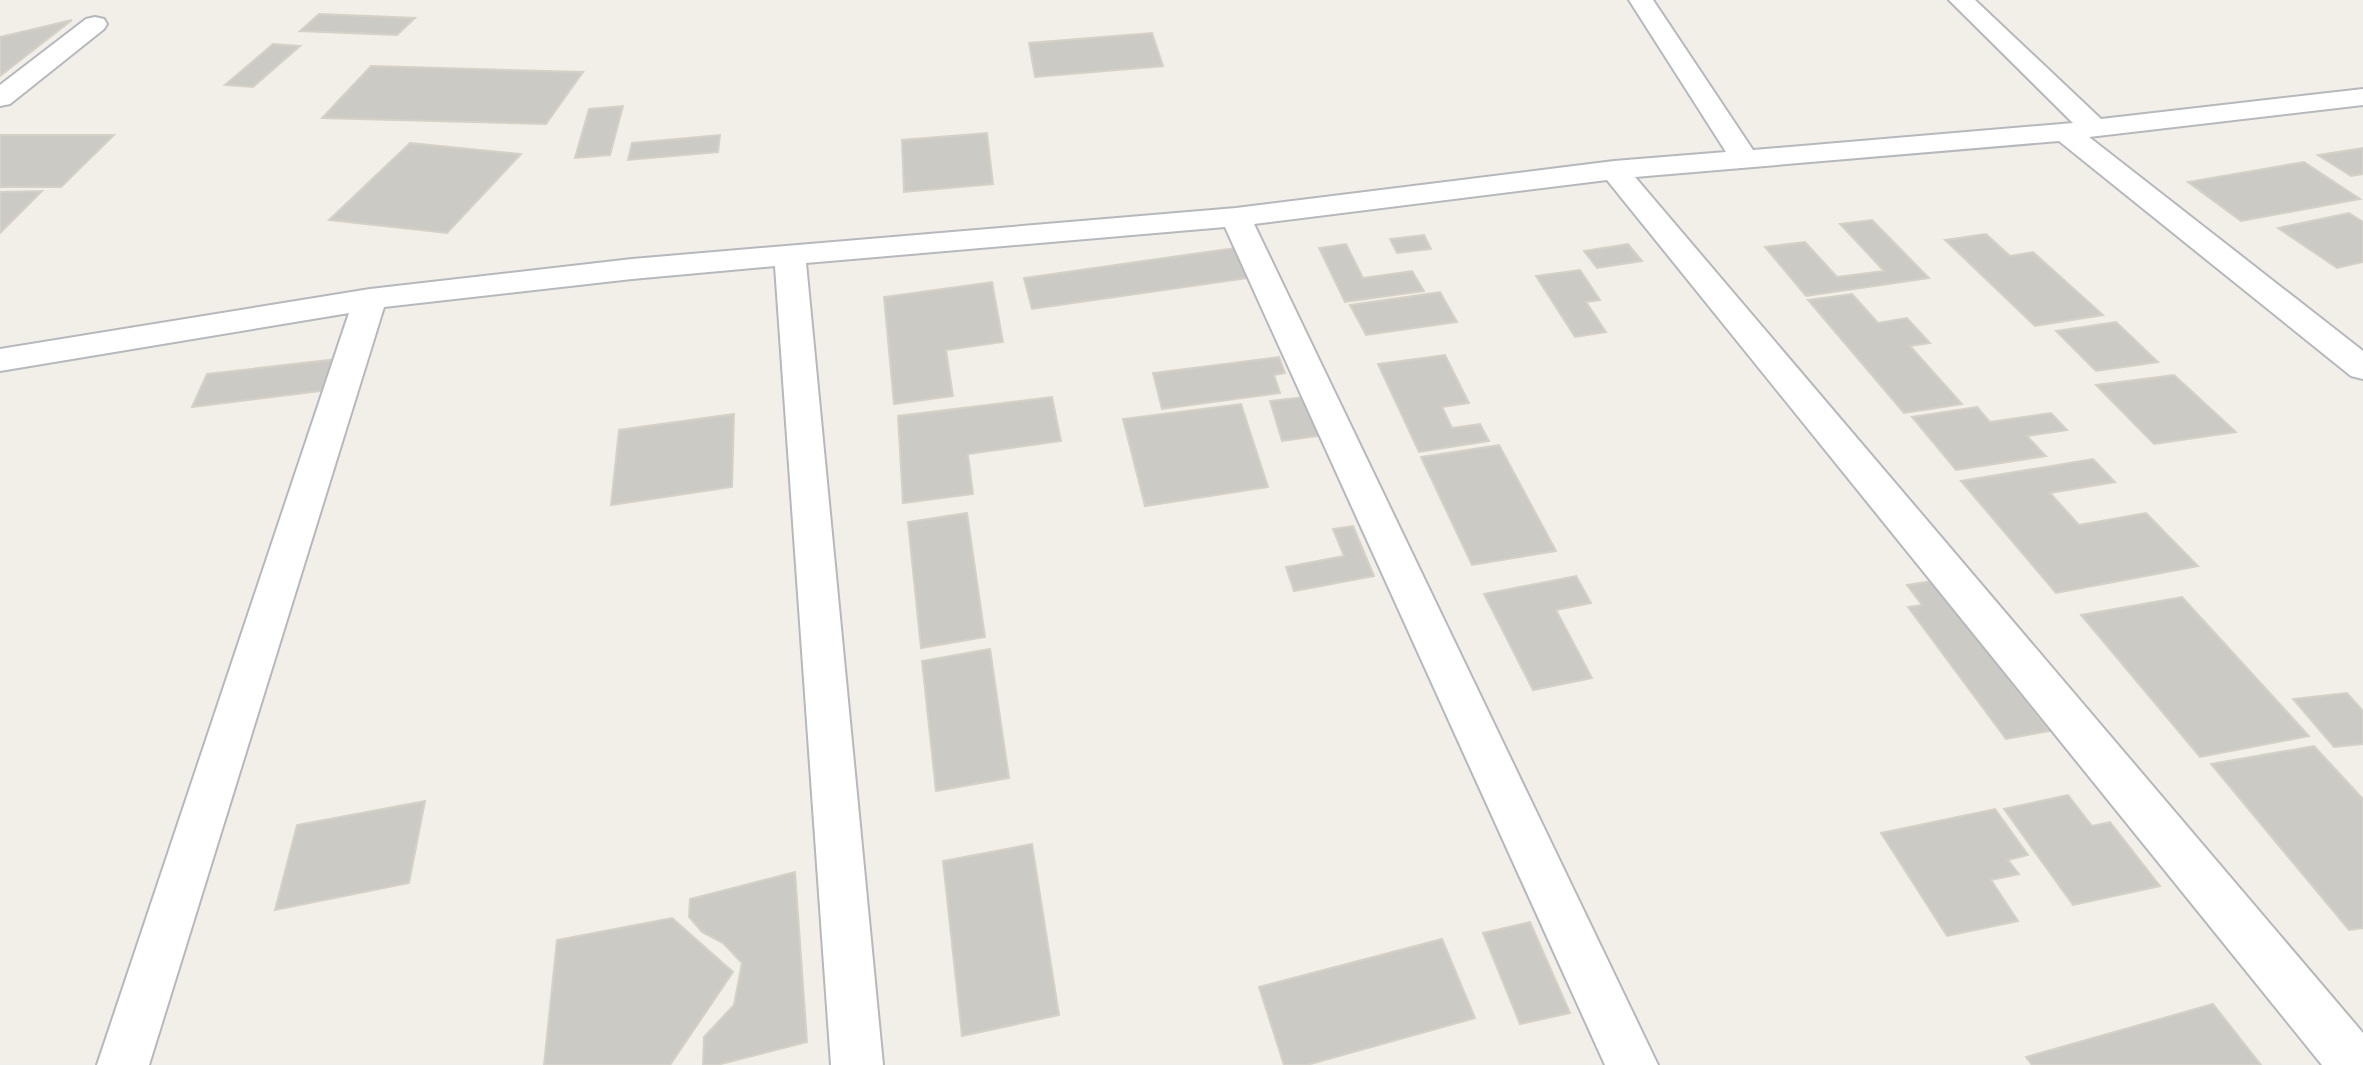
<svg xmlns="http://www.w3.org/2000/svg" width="2363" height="1065" font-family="Arial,sans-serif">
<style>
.building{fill:#cccac5;stroke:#d6d1c6;stroke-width:2}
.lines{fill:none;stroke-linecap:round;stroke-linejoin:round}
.minor-casing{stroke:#b5b8bc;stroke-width:4}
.minor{fill:#fff;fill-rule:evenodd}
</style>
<rect width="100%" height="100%" fill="#f1efe8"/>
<g class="building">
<polygon points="319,14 415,18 397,35 300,31"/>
<polygon points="72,20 0,76 0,37"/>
<polygon points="1152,33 1163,66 1035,77 1029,43"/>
<polygon points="273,44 300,46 253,87 225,85"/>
<polygon points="371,66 583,72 546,124 322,118"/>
<polygon points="623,106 610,155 575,158 589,109"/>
<polygon points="987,133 993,184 904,192 902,140"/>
<polygon points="0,135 114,135 61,187 0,187"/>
<polygon points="720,135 718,152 628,160 632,143"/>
<polygon points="410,143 521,154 447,233 329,220"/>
<polygon points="2363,148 2363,174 2351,176 2318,155"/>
<polygon points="2304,162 2360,199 2241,221 2188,182"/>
<polygon points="42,191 0,233 0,192"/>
<polygon points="2349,213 2363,222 2363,262 2337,268 2278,228"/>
<polygon points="1872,220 1929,278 1806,296 1765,247 1805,242 1837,277 1884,271 1840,224"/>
<polygon points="1986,234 2010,256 2033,252 2103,315 2035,326 1945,240"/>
<polygon points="1424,235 1431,249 1397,253 1390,239"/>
<polygon points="1346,244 1363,278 1412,271 1424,291 1345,302 1319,248"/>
<polygon points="1628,244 1642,261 1597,268 1584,251"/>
<polygon points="1242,247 1255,277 1032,309 1024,278"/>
<polygon points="1580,270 1600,300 1586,302 1606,332 1575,337 1536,276"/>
<polygon points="992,282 1003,342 946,350 953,396 894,404 884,297"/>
<polygon points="1440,292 1457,322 1366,335 1350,305"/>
<polygon points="1852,294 1878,323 1907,318 1930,343 1910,346 1962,404 1904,413 1808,300"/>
<polygon points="2116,322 2158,362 2096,371 2056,331"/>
<polygon points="1445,355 1469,403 1442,407 1452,428 1480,424 1489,441 1419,452 1378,364"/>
<polygon points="1279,357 1285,373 1274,375 1280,393 1162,409 1153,373"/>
<polygon points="347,358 336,389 192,407 207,374"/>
<polygon points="2174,375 2236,432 2154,444 2096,385"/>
<polygon points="1052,397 1061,441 968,454 973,494 903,503 898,416"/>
<polygon points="1305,397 1318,436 1282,441 1270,401"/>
<polygon points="1241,404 1268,487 1145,506 1123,419"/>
<polygon points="1977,407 1990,422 2051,413 2067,430 2027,436 2046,456 1956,470 1912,417"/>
<polygon points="734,414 732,487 611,505 619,430"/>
<polygon points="1499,445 1556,551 1472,565 1421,457"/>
<polygon points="2093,459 2115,482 2050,493 2079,525 2146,513 2198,566 2056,593 1961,481"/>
<polygon points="967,513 985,637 921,648 908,522"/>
<polygon points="1353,526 1374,576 1294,591 1286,567 1344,556 1333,529"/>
<polygon points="1576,576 1591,603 1556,610 1592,678 1533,690 1484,594"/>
<polygon points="1932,581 2049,731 2006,739 1908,607 1922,605 1907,585"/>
<polygon points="2182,597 2309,736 2200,757 2081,615"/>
<polygon points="990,649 1009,778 936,791 922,661"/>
<polygon points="2347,693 2363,711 2363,744 2334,747 2293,699"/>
<polygon points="2314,746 2363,799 2363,928 2349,930 2211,764"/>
<polygon points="2068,795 2092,826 2110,822 2160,886 2073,905 2004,809"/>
<polygon points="425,801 409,883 275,910 297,825"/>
<polygon points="1995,809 2028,855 2008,860 2019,874 1991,880 2018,921 1947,936 1881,833"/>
<polygon points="1032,844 1059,1015 962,1036 943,861"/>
<polygon points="795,872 807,1042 717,1065 703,1065 704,1037 734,1005 742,963 723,943 702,932 689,917 690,899"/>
<polygon points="672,918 733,972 670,1065 544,1065 557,940"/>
<polygon points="1530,922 1570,1013 1520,1024 1483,933"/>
<polygon points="1442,939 1475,1018 1307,1065 1284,1065 1259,987"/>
<polygon points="2213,1004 2261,1065 2032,1065 2026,1057"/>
</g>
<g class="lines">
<defs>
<g id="minor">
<polygon points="1629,0 1653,0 1753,150 2073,123 1949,0 1975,0 2101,119 2363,89 2363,105 2089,137 2363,351 2363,379 2351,376 2059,141 1635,177 2363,1033 2363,1065 2322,1065 1607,180 1254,224 1658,1065 1605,1065 1225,227 806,263 883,1065 831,1065 775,266 632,279 384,307 149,1065 97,1065 349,313 0,371 0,349 370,289 632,259 1236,208 1614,161 1726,152"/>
<polygon points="95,17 104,19 107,24 104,29 10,104 0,106 0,85 86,19"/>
</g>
</defs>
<use href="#minor" class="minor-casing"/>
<use href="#minor" class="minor"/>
</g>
</svg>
